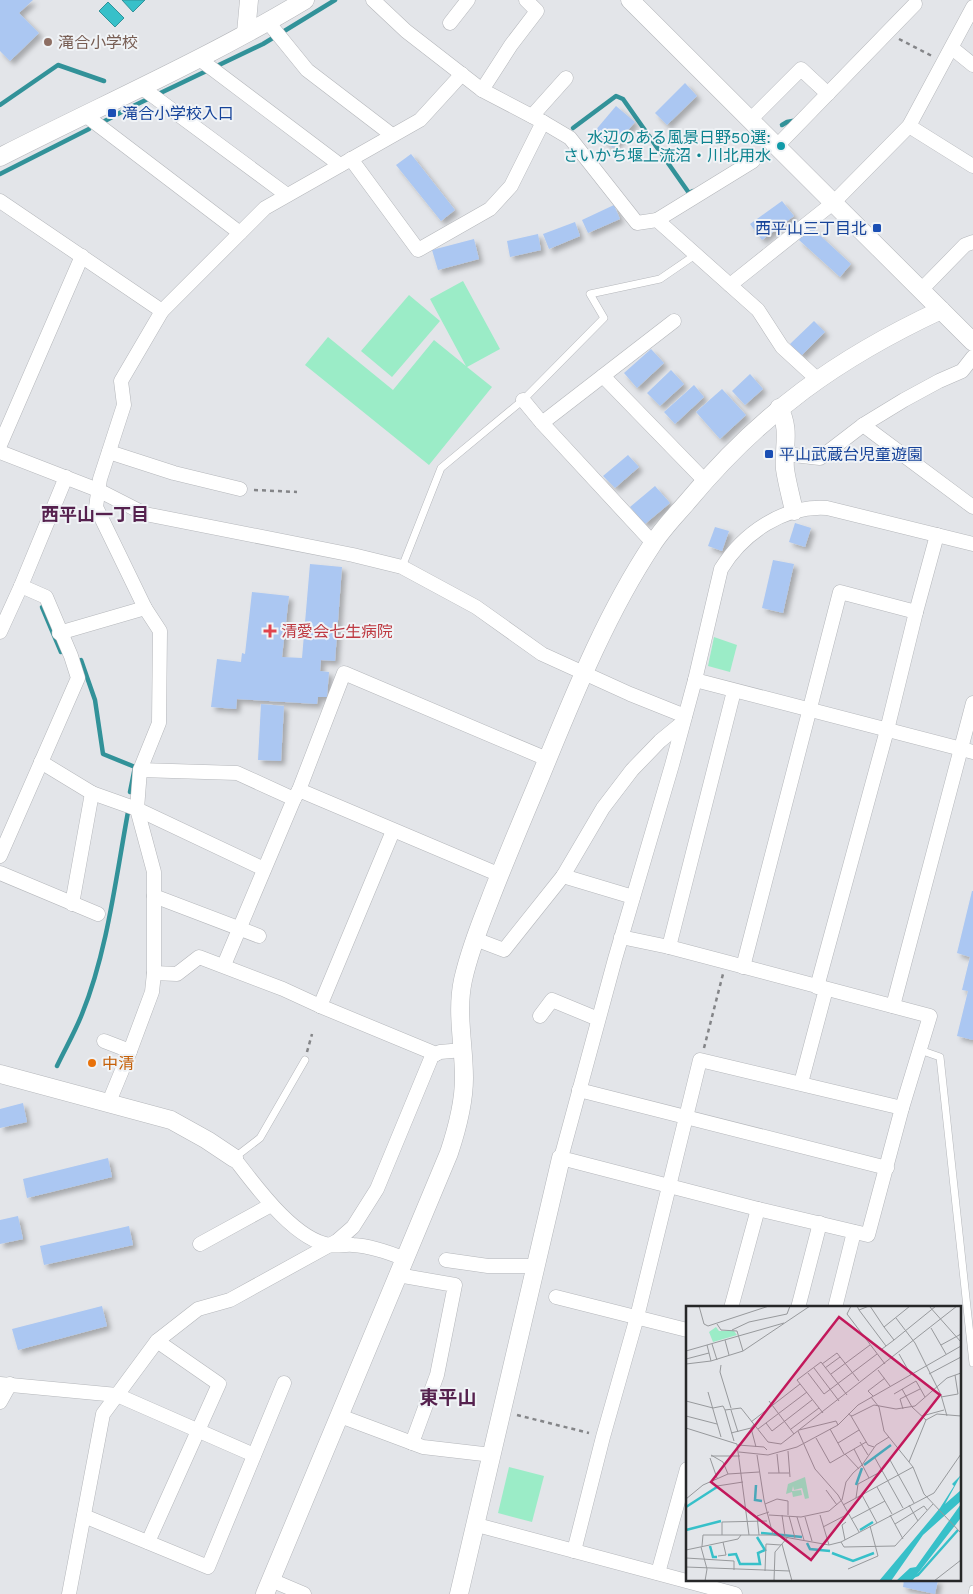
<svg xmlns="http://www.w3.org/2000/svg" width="973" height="1594" font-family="'Work Sans','Noto Sans JP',sans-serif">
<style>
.green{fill:#9becc7}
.water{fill:#37c0c9;stroke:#329299}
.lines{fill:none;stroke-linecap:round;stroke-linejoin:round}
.stream{stroke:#329299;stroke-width:4.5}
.building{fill:#abc7f2;filter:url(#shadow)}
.service-casing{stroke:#b5b7bb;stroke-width:8}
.minor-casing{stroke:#b5b7bb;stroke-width:15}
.tertiary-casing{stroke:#b5b7bb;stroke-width:19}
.path{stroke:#848588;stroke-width:2.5;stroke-dasharray:4 4;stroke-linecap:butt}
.service{stroke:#fff;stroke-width:7}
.minor{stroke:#fff;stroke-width:14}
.tertiary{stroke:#fff;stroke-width:18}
.education-dot{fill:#8d6e63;stroke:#f0f3f6;stroke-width:2}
.transit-dot{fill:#1a4fb4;stroke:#f0f3f6;stroke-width:2}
.culture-dot{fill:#0f9aa8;stroke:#f0f3f6;stroke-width:2}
.health-dot{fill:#e0444e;stroke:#f0f3f6;stroke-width:2}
.food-dot{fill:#e8710a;stroke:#f0f3f6;stroke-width:2}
.labels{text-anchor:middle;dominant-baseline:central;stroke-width:4;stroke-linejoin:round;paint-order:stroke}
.education-label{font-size:16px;fill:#785e54;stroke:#f0f3f6;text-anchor:start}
.transit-label{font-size:16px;fill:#164399;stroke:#f0f3f6;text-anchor:start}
.culture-label{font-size:16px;fill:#0d838f;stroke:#f0f3f6;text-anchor:end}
.health-label{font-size:16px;fill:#be3a42;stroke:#f0f3f6;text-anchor:start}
.food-label{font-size:16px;fill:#c56008;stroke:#f0f3f6;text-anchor:start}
.neighbourhood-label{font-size:18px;font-weight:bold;fill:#55214e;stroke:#f0f3f6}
.quarter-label{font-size:19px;font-weight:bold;fill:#55214e;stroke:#f0f3f6}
.inset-river{fill:none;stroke:#37c0c9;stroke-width:2.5}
.inset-road{fill:none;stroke:#97999c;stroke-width:1}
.view{fill:#c2185b;fill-opacity:0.15;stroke:#c2185b;stroke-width:2.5}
.inset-edge{fill:none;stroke:#262728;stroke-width:2.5}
</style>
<defs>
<filter id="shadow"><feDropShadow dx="4" dy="4" stdDeviation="2.5" flood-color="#0004"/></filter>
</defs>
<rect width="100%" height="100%" fill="#e3e5e9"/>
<g class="green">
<polygon points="463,281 500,349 467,367 492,387 429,465 305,365 328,337 393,390 434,340 466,366 430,299"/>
<polygon points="409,295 440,321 392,377 361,351"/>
<polygon points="714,637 737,645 730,672 708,666"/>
<polygon points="509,1467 544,1476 532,1522 498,1513"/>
</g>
<g class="water">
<polygon points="122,0 145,0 133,12"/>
<polygon points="108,2 124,18 115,27 99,11"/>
</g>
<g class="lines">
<g class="stream">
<polyline points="0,105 58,65 104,81"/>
<polyline points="125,107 127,109 263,44 335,0"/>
<polyline points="103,122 127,109"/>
<polyline points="782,125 787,122 798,120"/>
<polyline points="573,128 616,96 623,99 689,193 693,191"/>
<polyline points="0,174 89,129"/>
<polyline points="42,607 61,652"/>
<polyline points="81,660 95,700 103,754 135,767 130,792"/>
<path d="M57,1066C65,1049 75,1032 82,1014C107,953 116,877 128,812"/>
</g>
</g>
<g class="building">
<polygon points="0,0 33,0 19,13 39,33 10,61 0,51"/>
<polygon points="685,83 697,96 667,125 655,113"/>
<polygon points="616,106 635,122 613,148 594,132"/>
<polygon points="411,154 455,210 441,221 396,165"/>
<polygon points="782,201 794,216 762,240 750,224"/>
<polygon points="614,205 620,219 588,233 582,220"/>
<polygon points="575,222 580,236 549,249 543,234"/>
<polygon points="811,227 851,264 840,277 799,240"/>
<polygon points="538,234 541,250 510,257 507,241"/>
<polygon points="474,239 479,259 438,270 432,250"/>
<polygon points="814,321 825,332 801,356 790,344"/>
<polygon points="651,349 664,363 637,388 624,373"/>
<polygon points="671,370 684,384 660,406 647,393"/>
<polygon points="750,374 763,389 745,405 732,391"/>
<polygon points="694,385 704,397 675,424 664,412"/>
<polygon points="722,389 746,415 720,439 696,412"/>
<polygon points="628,455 639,467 615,488 603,476"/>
<polygon points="655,486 670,503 645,524 630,507"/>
<polygon points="795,523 811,528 805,547 789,542"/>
<polygon points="715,527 729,531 722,551 708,546"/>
<polygon points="773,560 794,564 783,613 762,608"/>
<polygon points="310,564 342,567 335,661 321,660 320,671 329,672 327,697 318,697 317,704 237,699 236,709 211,707 217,659 241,662 242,653 245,654 252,592 289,596 282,657 302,658"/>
<polygon points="261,704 284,706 281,761 258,760"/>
<polygon points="972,891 973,891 973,1040 957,1036 968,991 962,990 970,957 957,953"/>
<polygon points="23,1103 27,1122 0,1128 0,1109"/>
<polygon points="108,1158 112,1177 27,1198 23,1179"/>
<polygon points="18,1216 23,1239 0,1244 0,1220"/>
<polygon points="129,1226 133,1245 44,1265 40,1246"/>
<polygon points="102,1306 107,1326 18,1350 12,1329"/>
<polygon points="904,1580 938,1580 935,1594 903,1587"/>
</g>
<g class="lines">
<defs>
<g id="service">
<polyline points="402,567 441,468 523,400 604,318 590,294 660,279 695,255"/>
<polyline points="920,1050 940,1057 973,1363"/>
<polyline points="234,1158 260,1138 305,1060"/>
<polyline points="972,1594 973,1589"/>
</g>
<g id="minor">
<polyline points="373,0 406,31 482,90 543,122 570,138 637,223 657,220 758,310 782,347 817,379"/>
<polyline points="268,22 307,70 392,135"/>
<polyline points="450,23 468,0"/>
<polyline points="952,48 973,65"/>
<polyline points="198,58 340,165"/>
<polyline points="141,87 287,195"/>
<polyline points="482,90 511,45 537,11 526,0"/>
<polyline points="85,115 240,233"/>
<polyline points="532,116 566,78"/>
<polyline points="750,120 801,69 828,94"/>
<polyline points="909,126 973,166"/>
<polyline points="776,147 915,4"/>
<polyline points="351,159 418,250 490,209 511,186 543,122"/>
<polyline points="0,201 162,311"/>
<polyline points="657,220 753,161"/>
<polyline points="730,285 833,203 909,126 973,7"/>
<polyline points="921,290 965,245 973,242"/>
<polyline points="603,376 705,481"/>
<polyline points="523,400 542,423 653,543"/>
<polyline points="542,423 674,321"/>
<polyline points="863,425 973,507"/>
<polyline points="0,445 82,256"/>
<polyline points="0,452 98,490 145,514 353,555 402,567 476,607 542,654 630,694 685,716"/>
<polyline points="109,452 174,473 240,489"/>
<polyline points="785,454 820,458 863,425 904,400 939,381 962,371 973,357"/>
<polyline points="0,632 21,586"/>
<polyline points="59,633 145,608"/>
<polyline points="695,680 973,752"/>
<polyline points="41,762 92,793 137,809 264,869"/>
<polyline points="140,770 237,773 294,799"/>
<polyline points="299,790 500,875"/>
<polyline points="0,856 78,678 71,656 46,597 21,586 66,477"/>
<polyline points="0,873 98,914"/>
<polyline points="563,876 633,897"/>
<polyline points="154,896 259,936"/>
<polyline points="72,904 92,793"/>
<path d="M621,937L669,947L930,1016L902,1108L868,1235L758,1209L561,1158L615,959L672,765L695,680L721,569C743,533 784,505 827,508L973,544"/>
<polyline points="475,939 504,950 563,876 603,808 632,770 660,741 682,723"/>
<polyline points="669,947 734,691"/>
<polyline points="224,965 294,799 299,790 344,673 547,759"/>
<polyline points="743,967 840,592 916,612"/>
<polyline points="154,973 177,974 199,957 283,989 320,1006 436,1054"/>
<polyline points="817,987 887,730 916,612 937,535"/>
<polyline points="320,1006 393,831"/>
<polyline points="893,1006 973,703"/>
<polyline points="540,1016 552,1000 598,1019"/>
<polyline points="104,1041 130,1051"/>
<polyline points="801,1083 826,989"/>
<polyline points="579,1090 887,1168"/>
<polyline points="109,1102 130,1051 152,992 154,973 154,872 137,809 140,770 159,723 160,631 145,608 96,507 100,479 124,405 121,381 162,311 265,208 420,120 462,74"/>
<path d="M234,1158C255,1185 294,1240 330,1245C337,1247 345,1244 353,1245C371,1246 388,1252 405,1259"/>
<polyline points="200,1244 271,1205"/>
<polyline points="446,1260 488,1266 535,1266"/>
<polyline points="398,1275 455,1285 437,1375 412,1443"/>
<polyline points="556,1297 687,1330"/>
<polyline points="731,1308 758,1209"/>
<polyline points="798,1308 820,1223"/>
<polyline points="835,1308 854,1232"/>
<polyline points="0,1384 117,1395 254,1455"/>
<polyline points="0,1402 10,1384"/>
<polyline points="340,1416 423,1447 492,1455"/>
<polyline points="84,1516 208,1567 284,1383"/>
<polyline points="477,1525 735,1594"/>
<polyline points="148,1542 219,1384 157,1341"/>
<polyline points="574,1551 603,1437 637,1317 700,1060 902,1108"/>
<polyline points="658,1573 687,1469"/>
<polyline points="271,1580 304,1594"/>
<polyline points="69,1594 103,1414 157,1341 198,1309 230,1300 337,1241 353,1227 377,1189 432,1056 440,1052 463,1050"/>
</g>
<g id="tertiary">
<polyline points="630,0 973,342"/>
<polyline points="246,33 249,0"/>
<path d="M0,157C102,105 207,59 305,0"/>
<path d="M779,408C791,430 783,447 785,469C787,483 791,497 794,511"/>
<polyline points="0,1074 171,1120 207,1140 234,1158"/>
<path d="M265,1594L449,1153C457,1129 464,1104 464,1078C464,1045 456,1012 463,980C469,953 479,927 489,902C504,863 520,825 536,787C570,705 603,619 652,545C662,529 676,515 688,501C761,413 838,358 941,310"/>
<polyline points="459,1594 561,1158"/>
</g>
</defs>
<use href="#service" class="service-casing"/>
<use href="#minor" class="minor-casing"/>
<use href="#tertiary" class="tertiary-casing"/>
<g class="path">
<polyline points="899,39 932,56"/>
<polyline points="254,490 297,492"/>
<polyline points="704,1048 723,974"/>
<polyline points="307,1052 312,1034"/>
<polyline points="517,1415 589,1433"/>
</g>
<use href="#service" class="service"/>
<use href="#minor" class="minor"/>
<use href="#tertiary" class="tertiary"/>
</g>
<circle class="education-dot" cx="48" cy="42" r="5"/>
<g class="transit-dot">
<rect x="107" y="108" width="10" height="10" rx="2.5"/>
<rect x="872" y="223" width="10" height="10" rx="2.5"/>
<rect x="764" y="449" width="10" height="10" rx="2.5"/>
</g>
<circle class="culture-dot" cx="781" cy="146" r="5"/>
<path class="health-dot" d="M267.5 623.5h5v5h5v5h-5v5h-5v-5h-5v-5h5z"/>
<circle class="food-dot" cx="92" cy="1063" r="5"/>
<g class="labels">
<g class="education-label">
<text x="58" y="42">滝合小学校</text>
</g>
<g class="transit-label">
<text x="122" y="113">滝合小学校入口</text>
<text x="867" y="228" text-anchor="end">西平山三丁目北</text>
<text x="779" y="454">平山武蔵台児童遊園</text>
</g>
<g class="culture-label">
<text x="771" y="137">水辺のある風景日野50選:<tspan x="771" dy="18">さいかち堰上流沼・川北用水</tspan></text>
</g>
<g class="health-label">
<text x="281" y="631">清愛会七生病院</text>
</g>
<g class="food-label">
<text x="102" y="1063">中清</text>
</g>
<g class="neighbourhood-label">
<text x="95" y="514">西平山一丁目</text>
</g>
<g class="quarter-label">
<text x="448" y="1397">東平山</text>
</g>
</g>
<g transform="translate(686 1306)">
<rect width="275" height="275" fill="#e3e5e9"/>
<path d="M30,21L33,25H48L51,29L27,36L23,26ZM119,171L123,192L119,193L116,182L108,184L107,180L106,185L115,184L116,189L107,191L106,186L100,188L102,178Z" fill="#9becc7"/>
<path d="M275,169L259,198L275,184V195L237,229L205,275H193L254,202L268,180L266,178ZM275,198L274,213L226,275H210L224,262L230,261Z" fill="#37c0c9"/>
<path class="inset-river" d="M178,159L205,139M70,179L69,194L76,195M170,179L176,162M0,201L31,181M0,224L35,215M174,224L187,216M75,227L116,231M121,237L124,243L144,245M24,240L27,251H31M146,247L167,255L188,247M42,249L50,248L54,258H74L72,247L79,244L71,231M224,272L232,269L272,224"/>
<path class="inset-road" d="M13,0L18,18L22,20L83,0M165,0L161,8L199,58M171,0L173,4L183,0M184,0L198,21M243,0L275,36M173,4L200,40M210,12L229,37L255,89L261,110M31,18L35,24L51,25L57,45M245,22L260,48M46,24L63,16L101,8L104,0M39,34L43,49M208,34L250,0M26,38L31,54M21,39L25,55M255,39L275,28M196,43L208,34L198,21L224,0M0,45L98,17M213,48L225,69M0,53L23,47M0,58L25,55L57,45L124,0M136,58L151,47L173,75M35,59L34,66L45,102M128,62L153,95M139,62L154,51M192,64L204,80M122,67L138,88L191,48M145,68L184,39M243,68L275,51M216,83L226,101L240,114M22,86L35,131M208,88L230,75L239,91M187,90L182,85L199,72M185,91L193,101L198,125L227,161L238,188L275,227M255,91L272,88L269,69M0,95L27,102L37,100L39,104L55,102L82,136L95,138L271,0M83,95L108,128M217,103L214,93L234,83M39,104L48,135M45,104L52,126M137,107L111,74L135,56L161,89M162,108L166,110L188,99L210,103L229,100L261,72L275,67M0,110L31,118M165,110L182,139L188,141M236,110L258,104M65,116L114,78M80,117L86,125L126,94M68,118L65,122L70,141M0,122L51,138L63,229M72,123L121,86M105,123L133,102M144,123L158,148M113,124L150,115L152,119M112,125L129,163L152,189L173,226M45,127L65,122M130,132L144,157L180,136M174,136L182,149M152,137L173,124M52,139L78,141L81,144M168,143L183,172M102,145L104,171M53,146L82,149L111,141L152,119L172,99L275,40M91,148L93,167M159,148L173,163M25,149L37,156L42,168M71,149L78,194L87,229M25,150H54M24,152L31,172M189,152L217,202M204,154L228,197M223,156L240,114L251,108L275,110M82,167H103M31,180L57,176M191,181L206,208M140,184L151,199M176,189L191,217M170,192L227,161M0,193L17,179L42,168L73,166M79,198L91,193L102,195V209M157,199L170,192L172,178L196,165M223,199L232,215M83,209L115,211L143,205L156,194L160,176L167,167L176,159L190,139L203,131M96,209L99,230M134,209L143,239M204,209L217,233M103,210L109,232M111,211L118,234M119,211L126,235M165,213L199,195M209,218L238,200L241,204M137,221L162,208M36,229V216L81,215M73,229L71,210L83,206M159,234L156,219L160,216M155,236L158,241L209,240L247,198M96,238L106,275M16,240L17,229H87L143,239L155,236L248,187L275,148M15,241L21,263L19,275M0,244L52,233L55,229M32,250L40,249L37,236M0,252L48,255V264M0,261L104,265M162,263L192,250L184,220M79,265L80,238L95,239M88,275L89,246L102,231M248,275L275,254"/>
<path class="view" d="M153,11L254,89L125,254L25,176Z"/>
<rect width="275" height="275" class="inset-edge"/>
</g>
</svg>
